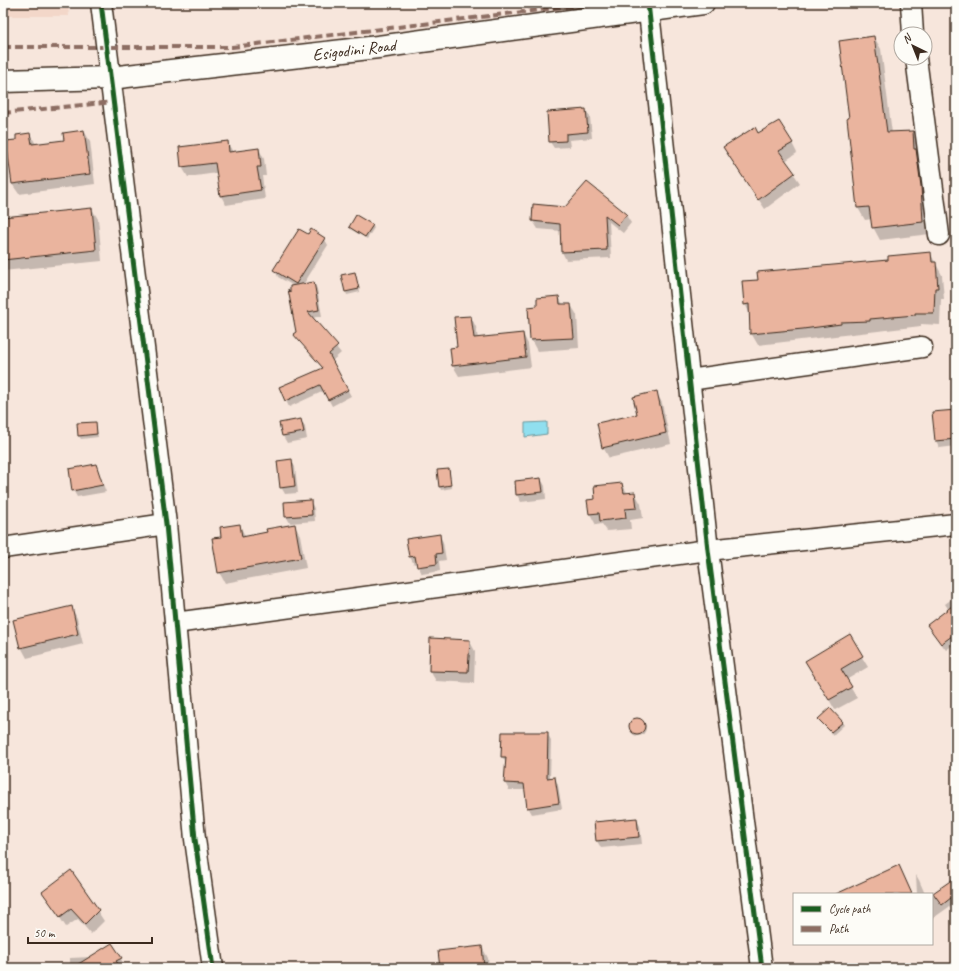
<svg xmlns="http://www.w3.org/2000/svg" width="959" height="971" font-family="Caveat,sans-serif">
<style>
.built{fill:#f3d7c9}
.water{fill:#90dfef;stroke:#6e979b}
.shadow{fill:#0003}
.building{fill:#eab49e;stroke:#3b2a1e}
.lines{fill:none;stroke-linecap:round;stroke-linejoin:round}
.street-casing{stroke:#3b2a1e;stroke-width:23}
.secondary-casing{stroke:#3b2a1e;stroke-width:25}
.street{stroke:#fdfcf7;stroke-width:20}
.secondary{stroke:#fdfcf7;stroke-width:22}
.quiet{stroke:#8d6e63;stroke-width:4;stroke-dasharray:8 4;stroke-linecap:butt}
.cycleway-casing{stroke:#fdfcf7;stroke-width:8}
.cycleway{stroke:#1b5e20;stroke-width:5}
.labels{text-anchor:middle;dominant-baseline:central;stroke-width:3;stroke-linejoin:round;paint-order:stroke}
.street-label{font-size:17px;fill:#3b2a1e;stroke:#fdfcf7}
</style>
<rect width="100%" height="100%" fill="#f7e6dc"/>
<filter id="ink" filterUnits="userSpaceOnUse"><feTurbulence type="fractalNoise" baseFrequency=".025" numOctaves="2"/><feDisplacementMap in="SourceGraphic" scale="8" xChannelSelector="R" yChannelSelector="G"/><feConvolveMatrix kernelMatrix="1 2 1 2 8 2 1 2 1" color-interpolation-filters="sRGB"/></filter>
<g filter="url(#ink)">
<polygon class="built" points="3,3 68,3 69,16 3,16"/>
<polygon class="water" points="547,422 547,434 525,437 525,423"/>
<g class="shadow">
<polygon points="874,37 881,49 892,133 912,132 919,144 930,234 880,240 873,227 872,219 865,220 858,208 850,119"/>
<polygon points="586,110 590,117 592,138 569,140 570,147 554,148 550,142"/>
<polygon points="84,131 90,141 95,184 19,194 12,184 30,134 36,144 65,140"/>
<polygon points="758,135 792,143 797,153 785,161 800,183 765,209 730,157"/>
<polygon points="227,142 233,152 259,149 264,159 266,176 262,176 265,199 226,205 221,196 217,173 188,177 182,167 180,148"/>
<polygon points="566,208 626,215 631,223 623,233 609,222 611,258 566,260 562,252 561,231 538,229 533,221"/>
<polygon points="92,209 98,219 102,261 3,271 3,218"/>
<polygon points="372,225 374,228 367,239 352,230 350,227"/>
<polygon points="308,236 324,238 328,245 303,285 314,283 317,289 322,316 312,318 341,353 332,361 351,396 332,406 324,391 289,407 280,388 323,369 294,334 297,332 291,294 294,286 278,277 275,270"/>
<polygon points="930,253 942,275 944,299 941,299 940,325 921,324 921,326 758,345 751,333 750,314 745,304 759,281"/>
<polygon points="355,273 360,292 347,295 346,292"/>
<polygon points="559,297 563,305 571,305 577,315 579,348 537,351 531,340 529,308 538,307"/>
<polygon points="471,317 476,327 478,339 523,334 528,344 531,367 459,376 453,366"/>
<polygon points="656,392 662,403 671,444 609,458 603,447 638,415"/>
<polygon points="956,411 956,446 940,448 936,441 933,413"/>
<polygon points="301,420 305,427 307,439 287,443 283,436 281,423"/>
<polygon points="96,423 98,437 81,439 79,436"/>
<polygon points="291,460 295,467 298,493 285,494 281,487"/>
<polygon points="96,465 106,492 77,497 73,490"/>
<polygon points="449,470 452,488 441,490 440,487"/>
<polygon points="541,479 545,486 546,499 521,502 517,495 516,482"/>
<polygon points="622,484 628,494 635,493 641,504 643,518 630,520 631,529 607,531 602,524 596,525 590,514 588,501 596,500"/>
<polygon points="310,501 314,508 315,521 290,523 286,516"/>
<polygon points="239,525 246,537 294,525 300,535 306,568 225,583 219,572 222,538"/>
<polygon points="439,535 443,542 446,560 439,561 440,571 422,574 417,563 414,564 410,557 407,540"/>
<polygon points="956,596 956,643 946,650 932,632 949,610 945,604"/>
<polygon points="71,607 77,618 83,644 27,658 21,647"/>
<polygon points="849,636 868,667 846,680 857,698 835,710 807,661"/>
<polygon points="469,640 475,651 474,683 436,681 430,671"/>
<circle cx="638" cy="728" r="8"/>
<polygon points="821,722 842,722 844,725 833,735"/>
<polygon points="547,733 551,740 550,779 555,778 558,785 562,809 532,814 528,807 526,790 509,790 505,783 506,763 502,756"/>
<polygon points="636,819 640,826 642,844 601,848 597,841 595,823"/>
<polygon points="71,871 104,921 91,934 78,919 66,927 43,892"/>
<polygon points="916,875 919,880 925,894 917,894"/>
<polygon points="956,878 956,902 932,919 932,895"/>
<polygon points="112,945 124,964 120,968 70,968 70,958 91,957"/>
<polygon points="482,947 488,958 489,968 441,968"/>
</g>
<g class="building">
<polygon points="874,36 887,132 913,131 914,149 916,149 921,186 923,222 872,228 869,207 857,208 847,118 849,118 839,41"/>
<polygon points="586,109 588,132 566,134 566,141 549,142 547,112"/>
<polygon points="779,121 793,143 779,151 795,173 758,200 723,147 755,127 758,133"/>
<polygon points="84,130 90,174 12,184 6,141 16,140 16,135 30,133 32,144 64,140 63,133"/>
<polygon points="228,141 229,152 259,148 261,167 257,167 261,190 220,196 215,163 181,167 179,147"/>
<polygon points="587,182 627,214 618,225 605,215 607,250 561,252 560,224 532,221 533,204 565,207"/>
<polygon points="92,208 96,250 3,260 3,217"/>
<polygon points="356,215 373,225 365,237 349,227"/>
<polygon points="299,229 308,234 311,229 325,238 296,284 273,270"/>
<polygon points="931,252 932,262 936,262 938,288 935,288 934,313 915,313 915,315 870,319 870,321 841,322 841,324 803,329 750,334 749,304 744,305 742,281 758,280 757,272 888,260 888,256"/>
<polygon points="355,272 359,289 345,292 341,275"/>
<polygon points="314,282 319,310 308,312 338,346 329,354 348,390 328,400 320,385 285,401 279,387 323,368 293,334 296,332 288,289 290,292 290,286"/>
<polygon points="559,296 560,304 571,304 574,338 530,340 528,307 537,306 537,298"/>
<polygon points="471,316 474,338 523,333 526,357 452,366 450,348 457,347 454,317"/>
<polygon points="657,391 666,433 602,448 597,423 637,414 633,397"/>
<polygon points="956,410 956,439 935,441 932,412"/>
<polygon points="301,419 304,432 282,436 279,423"/>
<polygon points="96,422 97,434 78,436 77,423"/>
<polygon points="292,459 295,486 280,488 277,461"/>
<polygon points="96,464 103,485 72,491 69,469"/>
<polygon points="449,469 451,485 439,487 437,470"/>
<polygon points="541,478 543,492 516,495 515,481"/>
<polygon points="622,483 624,493 635,492 637,508 625,509 626,518 600,521 599,513 589,514 587,500 595,499 594,486"/>
<polygon points="311,500 312,515 285,517 284,502"/>
<polygon points="240,524 242,537 267,532 266,529 295,524 301,558 218,573 212,538 221,537 220,527"/>
<polygon points="440,534 442,553 436,554 437,564 417,567 415,556 409,557 406,539"/>
<polygon points="956,603 956,633 941,644 927,625"/>
<polygon points="72,606 78,634 20,648 13,620"/>
<polygon points="850,634 863,656 841,669 852,687 829,700 805,661"/>
<polygon points="430,638 470,640 468,672 429,671"/>
<polygon points="830,708 843,722 831,732 818,719"/>
<circle cx="637" cy="726" r="8"/>
<polygon points="502,732 548,732 547,778 555,777 559,803 527,808 524,784 504,783 506,757 501,757"/>
<polygon points="637,818 639,837 596,841 594,822"/>
<polygon points="899,865 912,894 836,894"/>
<polygon points="71,870 99,910 85,924 71,909 60,917 42,892"/>
<polygon points="956,877 956,894 942,905 933,893"/>
<polygon points="112,943 122,958 116,961 121,968 72,968"/>
<polygon points="482,946 484,968 440,968 438,951"/>
</g>
<g class="lines">
<defs>
<g id="street">
<polyline points="101,3 166,524 195,839 213,968"/>
<polyline points="648,3 708,550 762,968"/>
<polyline points="911,3 913,34"/>
<polyline points="916,58 939,235"/>
<polyline points="689,380 922,347"/>
<polyline points="3,548 166,524"/>
<polyline points="175,623 708,550 956,524"/>
</g>
<polyline id="secondary" points="3,81 110,78 378,47 703,3"/>
</defs>
<use href="#street" class="street-casing"/>
<use href="#secondary" class="secondary-casing"/>
<use href="#street" class="street"/>
<use href="#secondary" class="secondary"/>
<g class="quiet">
<polyline points="3,47 232,47 597,3"/>
<polyline points="3,113 113,102"/>
</g>
<defs>
<g id="cycleway">
<polyline points="101,3 166,524 195,839 213,968"/>
<polyline points="648,3 708,550 762,968"/>
</g>
</defs>
<use href="#cycleway" class="cycleway-casing"/>
<use href="#cycleway" class="cycleway"/>
</g>
</g>
<g class="labels">
<g class="street-label">
<text transform="translate(354 50) rotate(-7)">Esigodini Road</text>
</g>
</g>
<rect width="959" height="971" fill="none" stroke="#fdfcf7" stroke-width="16"/>
<rect x="8" y="8" width="943" height="955" fill="none" stroke="#3b2a1e" stroke-width="1.5" filter="url(#ink)"/>
<rect x="793" y="893" width="140" height="52" fill="#fdfcf7" stroke="#afa8a0"/>
<rect x="801" y="906" width="20" height="6" fill="#1b5e20" stroke="#afa8a0"/>
<text x="829" y="913" font-size="12" fill="#3b2a1e">Cycle path</text>
<rect x="801" y="926" width="20" height="6" fill="#8d6e63" stroke="#afa8a0"/>
<text x="829" y="933" font-size="12" fill="#3b2a1e">Path</text>
<g transform="translate(913 46) rotate(317)"><circle r="19" fill="#fdfcf7" stroke="#afa8a0"/>
<path d="M0-3L7 15L0 10L-7 15Z" fill="#3b2a1e"/>
<text y="-6" font-size="11" font-weight="bold" text-anchor="middle" fill="#3b2a1e">N</text>
</g>
<path d="M28 937v6h124v-6" fill="none" stroke="#3b2a1e" stroke-width="2"/>
<text x="34" y="937" font-size="12" fill="#3b2a1e" stroke="#fdfcf7" stroke-width="3" paint-order="stroke">50 m</text>
</svg>
